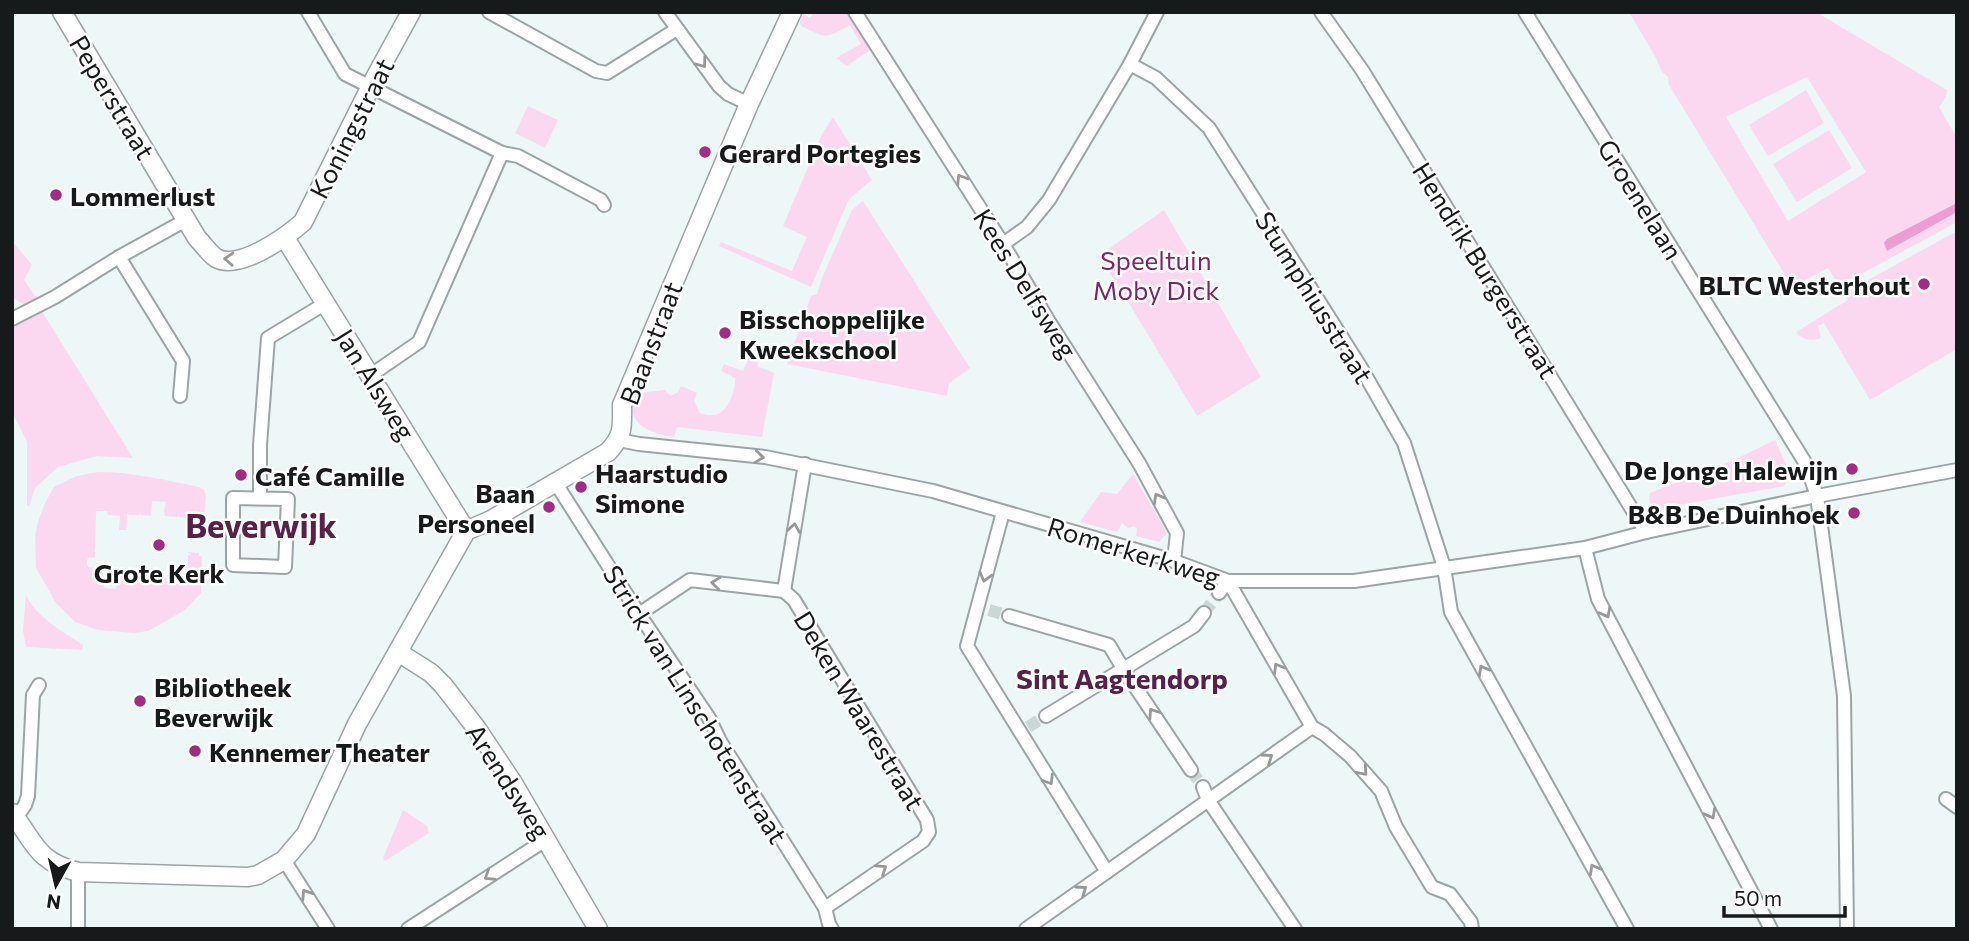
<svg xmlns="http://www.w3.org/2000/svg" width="1969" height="941" font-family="Commissioner,sans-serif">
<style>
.green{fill:#fbd8ef;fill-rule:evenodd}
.water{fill:#ed9cd4}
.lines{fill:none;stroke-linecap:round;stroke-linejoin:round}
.street-tunnel{stroke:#cdd6d6;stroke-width:12;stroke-dasharray:12 6;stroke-linecap:butt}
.street-casing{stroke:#9ca5a5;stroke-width:16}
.secondary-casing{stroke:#9ca5a5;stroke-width:21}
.street{stroke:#fff;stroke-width:12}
.secondary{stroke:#fff;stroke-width:18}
.oneway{stroke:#979898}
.poi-dot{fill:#a12c86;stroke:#fff;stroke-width:2.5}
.labels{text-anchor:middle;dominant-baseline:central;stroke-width:5;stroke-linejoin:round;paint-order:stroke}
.street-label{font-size:26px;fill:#171a1a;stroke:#fff}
.poi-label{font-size:26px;font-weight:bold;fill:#171a1a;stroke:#fff;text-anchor:start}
.park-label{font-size:26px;fill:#81246b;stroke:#fff}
.neighbourhood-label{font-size:28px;font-weight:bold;fill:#58204a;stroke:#fff}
.district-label{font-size:33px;font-weight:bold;fill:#58204a;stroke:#fff}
</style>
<rect width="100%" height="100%" fill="#edf7f7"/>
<g class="green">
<path d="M814,12H846L870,50L847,66L836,58L861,44L850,25C824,40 827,38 801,26L800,22L803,14L810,18Z"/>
<path d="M1629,12H1816L1947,90L1946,97L1939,107L1957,138V203L1887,239V251L1957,212V222L1863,273L1838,284L1828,268L1797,284L1802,294L1799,298L1669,85L1668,77L1662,72L1656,58ZM1807,77L1866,172L1788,221L1726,117Z"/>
<polygon points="1806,90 1824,123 1768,156 1749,125"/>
<polygon points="528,106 558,120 545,148 515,133"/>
<polygon points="833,117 872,180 849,199 811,287 719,246 721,242 792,271 807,237 783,226 822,134"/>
<polygon points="1829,130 1852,168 1797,202 1773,164"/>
<polygon points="863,201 970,368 949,383 947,396 787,364 811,296 817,294 822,278 852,210"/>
<polygon points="1164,210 1261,377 1197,416 1115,280 1097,257"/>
<path d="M1957,231V349L1870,400L1824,323L1818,326L1821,338C1812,342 1802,340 1796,332L1848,300L1844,293L1850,290Z"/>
<path d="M12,241L32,265L24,280L35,296L40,297C26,306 27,307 12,297Z"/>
<polygon points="41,310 133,458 97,456 58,467 35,488 29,507 27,505 27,442 12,411 12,327"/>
<path d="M749,357L758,361L757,366L774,373L762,437L677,427L674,437C652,435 617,420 640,393L664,390L671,396L678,392L681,386L697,393L694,401L700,413C706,415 712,416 718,414C729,409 736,389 735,378L721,371L724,364L743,371Z"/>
<polygon points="1775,440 1790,474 1784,486 1657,509 1652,507 1649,499 1650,493 1734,460"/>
<path d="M98,472C133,472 165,480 199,487L204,490L206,496L204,520H192L189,515L188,518L179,517V515L177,517L165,516L164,511L166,502L152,501L151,516L141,515L140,513L139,515H129L127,512V515H124L127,516L126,530H119L120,516L108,515L107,511H96L95,550H93L95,552V558L89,557L87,560V565L89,567L94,568V573L92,574L94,575L95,577L96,575H104V588L116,589L117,576L125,577V579L127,576L135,577L136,579L137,577H148L149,580L150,578H160L161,580L162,578L173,579L174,581L175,579H185L187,582V579H190L187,577L188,555H191L188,552L199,553V556H202L201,593L186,609L166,621L148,631L134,633L98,630L75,622L56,603L36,568L35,536L38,522L45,503L54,487L77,476Z"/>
<polygon points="1133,474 1167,533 1159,542 1136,536 1137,529 1134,526 1128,528 1122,523 1117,532 1080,522 1101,492 1117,494"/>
<path d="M26,595C36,617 63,632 83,645L82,650L26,647L23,631Z"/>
<polygon points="403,810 427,826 429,833 385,861 383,858"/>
</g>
<polygon class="water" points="1957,203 1957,212 1887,251 1884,243 1887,239"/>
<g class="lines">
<g class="street-tunnel">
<polyline points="989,610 1009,616"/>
<polyline points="1204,613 1219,593"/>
<polyline points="1028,727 1046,716"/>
<polyline points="1191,770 1203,787"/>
</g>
<defs>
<g id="street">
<polyline points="308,12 345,74 502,153"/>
<polyline points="489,12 596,71 607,73 677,29"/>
<polyline points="665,12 719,86 728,94 749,104"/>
<polyline points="855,12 1003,244 1048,320 1139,463 1177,533 1174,561"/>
<polyline points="1321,12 1362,70 1646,532"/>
<polyline points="1525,12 1806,464 1817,496 1844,696 1847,929"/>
<polyline points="1130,64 1156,78 1209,128 1360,366 1404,443 1444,567 1451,612 1627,929"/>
<polyline points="1003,244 1027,227 1049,200 1130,64 1157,12"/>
<polyline points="12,319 55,297 119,257"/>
<polyline points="371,375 419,342 502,153 518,156 601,200 604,205"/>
<polyline points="180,396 183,361 119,257 186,220"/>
<polyline points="619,440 639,444 765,457 933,491 1174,561 1228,581 1354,581 1585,548 1646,532 1817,496 1957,470"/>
<polyline points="555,482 639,614 709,718 720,741 825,908 829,924 832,929"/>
<polygon points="233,498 288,499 285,567 233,565"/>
<polyline points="260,498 260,445 268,338 326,303"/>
<polyline points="1003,512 967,646 1107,872"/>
<polyline points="1585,548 1598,599 1771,929"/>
<polyline points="1228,581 1312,727 1324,734 1350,756 1381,791 1396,827 1432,887 1450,894 1471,922 1472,929"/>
<polyline points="784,591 794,600 927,820 929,832 923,841 825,908"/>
<polyline points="784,591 805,464"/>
<polyline points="1219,593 1228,581"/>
<polyline points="639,614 690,580 784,591"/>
<polyline points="1009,616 1109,645 1124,670 1191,770"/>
<polyline points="1046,716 1194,626 1204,613"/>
<polyline points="1203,787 1208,800 1295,929"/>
<polyline points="1946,799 1957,807"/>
<polyline points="16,818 25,805 28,796 33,695 39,685"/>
<polyline points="284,860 328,929"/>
<polyline points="78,929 78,872"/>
<polyline points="408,929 547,839"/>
<polyline points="1026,929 1312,727"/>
</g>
<g id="secondary">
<path d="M62,12L197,238C203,244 209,253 216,258C239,271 286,237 303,222L376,76L411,12"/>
<polyline points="285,238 466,531"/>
<polyline points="398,652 431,673 443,685 477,729 513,783 598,929"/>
<path d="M12,813C36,844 36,861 78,872L248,877L258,875L284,860L306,834L357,724L466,531L491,520L608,452C624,435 622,427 622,405L749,104L792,12"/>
</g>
</defs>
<use href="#street" class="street-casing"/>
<use href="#secondary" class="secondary-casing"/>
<use href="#street" class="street"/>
<use href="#secondary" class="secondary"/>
</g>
<defs><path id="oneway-chevron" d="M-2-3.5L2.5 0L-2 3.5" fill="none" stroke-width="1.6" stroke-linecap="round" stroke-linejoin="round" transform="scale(1.75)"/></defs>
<g class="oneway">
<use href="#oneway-chevron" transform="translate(702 63) rotate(53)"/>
<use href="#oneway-chevron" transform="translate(961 179) rotate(-122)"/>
<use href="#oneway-chevron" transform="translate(229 259) rotate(-177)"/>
<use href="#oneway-chevron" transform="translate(759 457) rotate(7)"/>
<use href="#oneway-chevron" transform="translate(1158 498) rotate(-119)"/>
<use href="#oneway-chevron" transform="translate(794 528) rotate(-81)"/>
<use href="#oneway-chevron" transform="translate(985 577) rotate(105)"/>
<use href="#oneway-chevron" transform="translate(716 583) rotate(-173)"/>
<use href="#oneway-chevron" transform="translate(1606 613) rotate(62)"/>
<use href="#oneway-chevron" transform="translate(1278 668) rotate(-120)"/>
<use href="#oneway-chevron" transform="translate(1483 670) rotate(-119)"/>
<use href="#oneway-chevron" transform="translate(1153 713) rotate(-124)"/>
<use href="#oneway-chevron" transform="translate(1268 758) rotate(-35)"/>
<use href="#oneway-chevron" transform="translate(1363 771) rotate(49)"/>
<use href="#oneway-chevron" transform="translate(1049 780) rotate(58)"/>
<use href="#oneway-chevron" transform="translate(1711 814) rotate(62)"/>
<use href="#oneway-chevron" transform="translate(882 869) rotate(-34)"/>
<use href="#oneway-chevron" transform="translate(1594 869) rotate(-119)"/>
<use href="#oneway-chevron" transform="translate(489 876) rotate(147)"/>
<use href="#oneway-chevron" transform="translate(1082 890) rotate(-35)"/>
<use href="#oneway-chevron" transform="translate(306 894) rotate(-123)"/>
</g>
<g class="poi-dot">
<circle cx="705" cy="152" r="7"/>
<circle cx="56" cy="195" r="7"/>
<circle cx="1924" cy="284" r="7"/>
<circle cx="725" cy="333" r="7"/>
<circle cx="1852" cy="469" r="7"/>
<circle cx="241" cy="475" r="7"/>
<circle cx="581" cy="487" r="7"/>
<circle cx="549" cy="507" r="7"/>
<circle cx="1854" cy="513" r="7"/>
<circle cx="159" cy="545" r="7"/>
<circle cx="140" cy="701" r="7"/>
<circle cx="195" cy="751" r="7"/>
</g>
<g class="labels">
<g class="street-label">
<text transform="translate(113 97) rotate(59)">Peperstraat</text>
<text transform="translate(351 128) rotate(-63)">Koningstraat</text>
<text transform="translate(1641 199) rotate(58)">Groenelaan</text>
<text transform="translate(1486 270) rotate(58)">Hendrik Burgerstraat</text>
<text transform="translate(1026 283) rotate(58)">Kees Delfsweg</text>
<text transform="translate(1315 297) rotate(58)">Stumphiusstraat</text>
<text transform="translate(650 343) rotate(-69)">Baanstraat</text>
<text transform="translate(376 384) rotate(58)">Jan Alsweg</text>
<text transform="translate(1134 551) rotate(17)">Romerkerkweg</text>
<text transform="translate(696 704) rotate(58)">Strick van Linschotenstraat</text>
<text transform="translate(860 710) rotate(59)">Deken Waarestraat</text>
<text transform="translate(509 781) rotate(57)">Arendsweg</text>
</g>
<g class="poi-label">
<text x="719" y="152">Gerard Portegies</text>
<text x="70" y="195">Lommerlust</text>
<text x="1910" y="284" text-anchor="end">BLTC Westerhout</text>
<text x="739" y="318">Bisschoppelijke<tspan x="739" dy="30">Kweekschool</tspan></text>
<text x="1838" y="469" text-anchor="end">De Jonge Halewijn</text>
<text x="595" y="472">Haarstudio<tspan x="595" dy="30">Simone</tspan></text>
<text x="255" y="475">Café Camille</text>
<text x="535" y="492" text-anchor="end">Baan<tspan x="535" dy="30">Personeel</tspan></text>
<text x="1840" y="513" text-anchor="end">B&amp;B De Duinhoek</text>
<text x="159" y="572" text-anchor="middle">Grote Kerk</text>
<text x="154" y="686">Bibliotheek<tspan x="154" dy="30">Beverwijk</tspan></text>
<text x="209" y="751">Kennemer Theater</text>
</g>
<g class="park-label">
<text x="1156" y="259">Speeltuin<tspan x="1156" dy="30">Moby Dick</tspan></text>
</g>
<g class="neighbourhood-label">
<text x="1122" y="678">Sint Aagtendorp</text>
</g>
<g class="district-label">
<text x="261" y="524">Beverwijk</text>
</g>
</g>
<rect width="1969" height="941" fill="none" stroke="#171a1a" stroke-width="28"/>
<g transform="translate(56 885) rotate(188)" stroke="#ffffff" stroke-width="5" paint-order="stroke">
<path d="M0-5L12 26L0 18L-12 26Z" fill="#171a1a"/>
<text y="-10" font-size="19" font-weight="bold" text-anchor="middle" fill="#171a1a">N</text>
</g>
<path d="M1724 906v10h121v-10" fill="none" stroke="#171a1a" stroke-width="3.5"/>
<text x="1734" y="906" font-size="21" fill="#171a1a" stroke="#ffffff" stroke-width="5" paint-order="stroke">50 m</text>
</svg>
